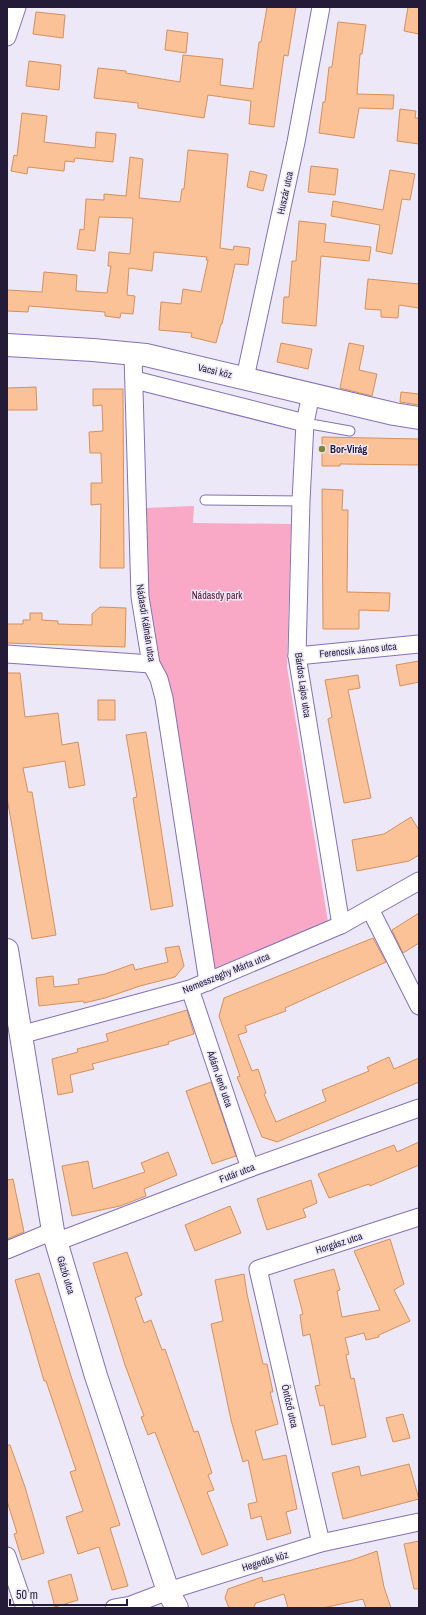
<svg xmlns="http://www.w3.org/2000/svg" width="426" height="1615" font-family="'Archivo Narrow',sans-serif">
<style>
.green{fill:#f9a9c5}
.building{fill:#fbc197;stroke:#d6905c}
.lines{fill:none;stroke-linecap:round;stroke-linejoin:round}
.service-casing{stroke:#8570b7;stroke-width:11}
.minor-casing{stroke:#8570b7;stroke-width:19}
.tertiary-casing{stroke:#8570b7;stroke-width:24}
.service{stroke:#fff;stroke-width:9}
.minor{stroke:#fff;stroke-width:17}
.tertiary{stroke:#fff;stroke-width:22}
.poi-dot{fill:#7b8734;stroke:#ece8f8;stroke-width:1.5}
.labels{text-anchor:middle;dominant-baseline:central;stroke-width:3;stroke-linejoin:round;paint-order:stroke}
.street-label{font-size:10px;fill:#241b38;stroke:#ece8f8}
.poi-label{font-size:10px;font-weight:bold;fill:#241b38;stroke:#ece8f8;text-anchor:start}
.park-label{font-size:10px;fill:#581032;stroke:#ece8f8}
</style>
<rect width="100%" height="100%" fill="#ece8f8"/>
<polygon class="green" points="194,506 193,523 291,524 287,667 328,922 215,975 146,642 145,508"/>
<g class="building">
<polygon points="267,7 296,7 288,56 284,55 274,127 249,124 251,101 208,95 204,118 138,108 138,103 94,98 98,68 126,71 126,73 180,82 183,55 223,59 220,85 253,89 259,42 261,42"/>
<polygon points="408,7 419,7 419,34 404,31"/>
<polygon points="36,12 65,15 63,38 33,34"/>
<polygon points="338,22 366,25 362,54 360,54 357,94 394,95 393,109 359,108 354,138 319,133 323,102 325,102 329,67 332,67"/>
<polygon points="167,30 188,33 186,53 165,50"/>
<polygon points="29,61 61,65 59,90 26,86"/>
<polygon points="400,109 416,111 415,118 419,118 419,144 397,141"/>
<polygon points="22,113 47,116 44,142 95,148 96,132 116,134 113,162 75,158 74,162 65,161 64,171 28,167 27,174 11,171 14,155 17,156"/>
<polygon points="188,150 228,154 220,248 233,250 234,246 250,248 248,265 235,264 222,324 221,324 216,343 191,337 192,333 159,330 161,302 181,304 183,289 201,292 208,260 206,260 207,257 154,252 152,271 129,268 127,295 135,296 133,314 121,313 120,318 105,316 105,312 29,306 28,312 7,311 7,290 42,292 44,272 77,275 76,291 107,293 111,266 108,266 109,252 130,254 133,218 99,217 95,251 77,249 80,229 84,230 86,199 104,200 104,194 126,196 130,157 143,159 139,198 180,202 182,189 184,189"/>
<polygon points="311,166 338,169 335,195 308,192"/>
<polygon points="390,170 415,174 410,200 402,199 392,254 376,251 380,225 331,216 333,201 383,210"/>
<polygon points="250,171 267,175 263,191 247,187"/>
<polygon points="299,221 326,224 324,242 371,247 369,261 321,256 316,326 282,323 284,297 289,297 292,261 296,261"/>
<polygon points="368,279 419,284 419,308 399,305 398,318 381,317 381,310 365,309"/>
<polygon points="281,343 312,349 308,369 277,362"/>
<polygon points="349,343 364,346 359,370 377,374 372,396 340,388"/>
<polygon points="36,387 37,410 7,410 7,388"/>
<polygon points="93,389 123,389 124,568 100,568 101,504 91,505 91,483 102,483 101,453 90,453 89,432 103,431 102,405 93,406"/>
<polygon points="401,392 419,394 419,405 400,402"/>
<polygon points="322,437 419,439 419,465 340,464 340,466 322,466"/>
<polygon points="322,489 343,490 342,510 348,510 347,592 390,593 389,611 359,610 359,629 323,629"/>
<polygon points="100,607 126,608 125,647 7,643 7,624 23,624 23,620 30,620 30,613 42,613 42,620 58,621 58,624 92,625 92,614"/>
<polygon points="419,661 419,682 400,686 396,665"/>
<polygon points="7,673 20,673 25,717 58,713 62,745 78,742 85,785 69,788 65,761 23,768 28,792 32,792 56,935 32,939 7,798"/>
<polygon points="358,675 360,688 348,690 371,798 344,803 328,719 332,717 325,680"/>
<rect x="98" y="700" width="17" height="20"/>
<polygon points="146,732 173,906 151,910 133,798 137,797 126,735"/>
<polygon points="411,817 419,830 419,855 409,861 357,871 352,840 384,834"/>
<polygon points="419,913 419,943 403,953 392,930"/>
<polygon points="373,938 386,962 285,1008 286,1011 245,1026 247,1032 238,1035 252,1071 258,1069 266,1093 264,1094 276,1122 326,1101 322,1090 369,1071 367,1067 389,1057 394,1069 419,1058 419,1082 277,1142 262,1137 237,1077 240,1076 219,1016 224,998"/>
<polygon points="179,946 184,966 175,977 140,986 105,998 84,1003 83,1001 39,1006 36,978 53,976 54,987 79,984 78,979 105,974 133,964 135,970 168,962 165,948"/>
<polygon points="187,1010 194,1034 168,1042 169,1044 92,1064 94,1069 70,1075 73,1092 58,1095 52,1059 78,1052 77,1049 108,1041 106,1034"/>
<polygon points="211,1082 236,1156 212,1164 186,1091"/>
<polygon points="419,1142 419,1165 370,1186 369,1184 329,1198 318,1174 394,1145 397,1152"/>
<polygon points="168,1152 177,1175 144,1189 146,1196 120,1206 72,1216 62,1166 88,1161 93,1189 145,1172 141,1163"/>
<polygon points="13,1179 24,1232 7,1239 7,1180"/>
<polygon points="311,1180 317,1203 303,1209 306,1217 267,1230 257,1199"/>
<polygon points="230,1206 241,1233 195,1251 185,1225"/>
<polygon points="390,1239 404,1284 394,1290 410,1321 379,1335 379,1337 366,1340 364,1333 345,1338 349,1354 346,1355 351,1379 354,1378 366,1437 332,1445 324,1405 320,1406 315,1386 320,1385 310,1334 303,1336 300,1315 303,1314 294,1280 334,1269 340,1290 337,1291 342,1317 380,1310 354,1251"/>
<polygon points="127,1252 142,1295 135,1298 144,1323 151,1320 162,1350 165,1349 194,1432 198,1431 212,1473 208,1475 214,1490 207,1492 228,1545 202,1555 155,1432 148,1435 141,1417 144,1416 125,1365 93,1263"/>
<polygon points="39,1273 70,1373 120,1525 110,1528 128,1586 112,1590 99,1547 78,1554 66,1517 83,1511 70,1472 76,1470 46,1381 44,1381 15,1280"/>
<polygon points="244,1274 247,1294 263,1364 267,1364 273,1392 270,1392 278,1424 255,1431 263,1460 286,1455 297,1509 286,1512 291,1533 267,1540 261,1516 251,1519 248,1504 257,1502 248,1460 243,1462 231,1420 211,1324 223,1321 215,1280"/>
<polygon points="403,1414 410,1438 393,1442 386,1418"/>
<polygon points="7,1445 10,1445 25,1487 44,1553 22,1560 14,1534 17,1533 7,1501"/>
<polygon points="409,1464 419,1499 343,1519 332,1473 359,1466 361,1476"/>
<polygon points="419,1541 419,1589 414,1589 404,1544"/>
<polygon points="377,1551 384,1587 391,1608 366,1608 363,1599 323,1608 288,1608 284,1594 256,1603 253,1608 229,1608 225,1598 228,1589 262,1577 263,1582 352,1560"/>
<polygon points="71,1574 78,1600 55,1607 48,1581"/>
</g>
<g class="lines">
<defs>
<g id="service">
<polyline points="305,423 350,431"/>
<polyline points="205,500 301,501"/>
</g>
<g id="minor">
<polyline points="7,37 17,7"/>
<polyline points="133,355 140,597 151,664 159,679 164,698 208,982"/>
<polyline points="245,378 296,142 321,7"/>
<polyline points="135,380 305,423"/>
<polyline points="311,394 305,423 301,501 297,656 341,925"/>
<polyline points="7,654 151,664"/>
<polyline points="297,656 419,644"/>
<polyline points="370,909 419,1006"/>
<polyline points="190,989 250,1168"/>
<polyline points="20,1035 190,989 341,925 419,881"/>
<polyline points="56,1242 250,1168 419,1108"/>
<polyline points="7,1250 53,1231"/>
<polyline points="321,1543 258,1269 419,1217"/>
<polyline points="7,1556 25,1608"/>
<polyline points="114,1608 131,1605 168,1591 321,1543 419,1522"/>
</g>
<g id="tertiary">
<polyline points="7,345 93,350 146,355 394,414 419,418"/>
<polyline points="7,950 53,1231 96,1376 168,1591 177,1608"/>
</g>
</defs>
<use href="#service" class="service-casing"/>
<use href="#minor" class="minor-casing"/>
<use href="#tertiary" class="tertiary-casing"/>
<use href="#service" class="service"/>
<use href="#minor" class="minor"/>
<use href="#tertiary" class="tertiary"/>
</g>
<circle class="poi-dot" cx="322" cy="449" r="4"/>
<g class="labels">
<g class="street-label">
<text transform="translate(285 193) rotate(-78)">Huszár utca</text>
<text transform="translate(215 371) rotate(13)">Vacsi köz</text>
<text transform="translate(146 623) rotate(81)">Nádasdi Kálmán utca</text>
<text transform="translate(358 650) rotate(-6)">Ferencsik János utca</text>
<text transform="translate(303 685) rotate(82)">Bárdos Lajos utca</text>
<text transform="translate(226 973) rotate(-22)">Nemesszeghy Márta utca</text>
<text transform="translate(220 1079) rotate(71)">Ádám Jenő utca</text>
<text transform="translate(237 1173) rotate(-21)">Futár utca</text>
<text transform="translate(339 1243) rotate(-18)">Horgász utca</text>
<text transform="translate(66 1275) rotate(73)">Gázló utca</text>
<text transform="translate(290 1406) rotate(77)">Öntöző utca</text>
<text transform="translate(265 1561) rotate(-17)">Hegedűs köz</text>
</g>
<g class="poi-label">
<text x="330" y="449">Bor-Virág</text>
</g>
<g class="park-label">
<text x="217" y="595">Nádasdy park</text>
</g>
</g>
<rect width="426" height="1615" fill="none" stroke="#241b38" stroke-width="16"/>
<path d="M10 1599v6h117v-6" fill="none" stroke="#241b38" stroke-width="2"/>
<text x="16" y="1599" font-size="12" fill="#241b38" stroke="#ece8f8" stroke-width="3" paint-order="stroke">50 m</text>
</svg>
